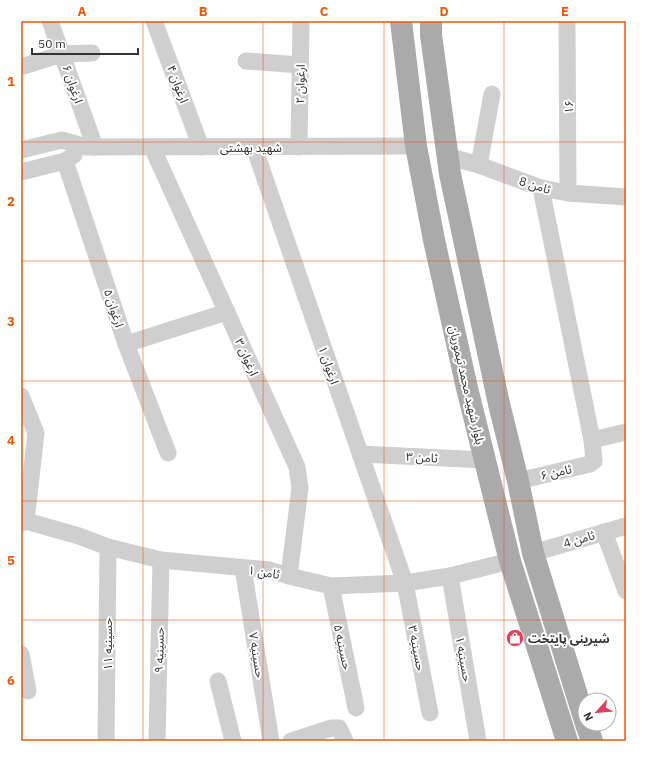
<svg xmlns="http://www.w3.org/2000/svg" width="647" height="762" font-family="'IBM Plex Sans','Noto Sans Arabic',sans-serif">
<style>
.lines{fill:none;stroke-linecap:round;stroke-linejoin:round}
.minor{stroke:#cfcfcf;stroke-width:17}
.major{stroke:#aaa;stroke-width:22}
.grid{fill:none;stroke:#e8590c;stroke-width:1;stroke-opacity:0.55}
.labels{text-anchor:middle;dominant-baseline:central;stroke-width:4;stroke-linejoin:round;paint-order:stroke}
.street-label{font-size:12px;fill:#323232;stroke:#fff}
.poi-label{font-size:12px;font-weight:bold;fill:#323232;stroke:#fff;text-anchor:start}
.neatline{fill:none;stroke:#e8590c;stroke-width:1.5}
.grid-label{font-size:13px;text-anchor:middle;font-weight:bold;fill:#e8590c}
</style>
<rect width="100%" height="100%" fill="#fff"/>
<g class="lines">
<g class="minor">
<polyline points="50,21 95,147"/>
<polyline points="154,21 201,147"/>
<polyline points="567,21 568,193"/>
<polyline points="246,61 300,65"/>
<polyline points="24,66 62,54 92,53"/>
<polyline points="152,147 297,467 300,488 289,576"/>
<polyline points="254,147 405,583 430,713"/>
<polyline points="299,147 301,21"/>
<polyline points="21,150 62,140 86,147 416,146"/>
<polyline points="447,156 479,165 541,188 568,193 626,197"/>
<polyline points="65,161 126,344 168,453"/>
<polyline points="479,165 492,94"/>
<polyline points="21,172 65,161 74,155"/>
<polyline points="126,344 227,312"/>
<polyline points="21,396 36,433 26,521"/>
<polyline points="592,440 626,432"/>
<polyline points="360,454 485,460"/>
<polyline points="518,481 590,464 594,461 592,440 541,188"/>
<polyline points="21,523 26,521 79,536 108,547 161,560 270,570 289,576 331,586 405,583 450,576 510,561"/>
<polyline points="604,532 626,591"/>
<polyline points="533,553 626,526"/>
<polyline points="243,568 271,741"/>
<polyline points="450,576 478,741"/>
<polyline points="331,586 356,708"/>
<polyline points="21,654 28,691"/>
<polyline points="218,681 233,741"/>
<polyline points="106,741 108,547"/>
<polyline points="157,741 161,560"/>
<polyline points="291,741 331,728 339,728 345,741"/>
</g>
<g class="major">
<polyline points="401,21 416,146 434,240 467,388 510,561 567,741"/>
<polyline points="431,21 431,35 450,174 499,404 518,481 533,553 585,721"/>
<polyline points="586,724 592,741"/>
</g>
</g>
<path class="grid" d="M143,21V741M263,21V741M384,21V741M504,21V741M21,142H626M21,261H626M21,381H626M21,501H626M21,620H626"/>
<defs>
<symbol id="shop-disc" viewBox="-11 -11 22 22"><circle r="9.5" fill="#dc425d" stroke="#fff"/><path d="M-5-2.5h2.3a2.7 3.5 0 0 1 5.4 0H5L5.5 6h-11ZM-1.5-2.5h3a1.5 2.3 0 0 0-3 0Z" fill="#fff"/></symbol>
</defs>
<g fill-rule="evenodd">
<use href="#shop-disc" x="505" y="628" width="20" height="20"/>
</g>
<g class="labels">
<g class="street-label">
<text transform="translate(73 84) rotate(71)">ارغوان ۶</text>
<text transform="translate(178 84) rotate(69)">ارغوان ۴</text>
<text transform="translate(300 84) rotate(-89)">ارغوان ۲</text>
<text transform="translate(568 107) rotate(-90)">۱۶</text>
<text x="251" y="147">شهید بهشتی</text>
<text transform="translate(535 185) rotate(17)">ثامن 8</text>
<text transform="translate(114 308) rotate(72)">ارغوان ۵</text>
<text transform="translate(247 357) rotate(66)">ارغوان ۳</text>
<text transform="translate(329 365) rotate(71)">ارغوان ۱</text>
<text transform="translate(467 385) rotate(77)">بلوار شهید محمد تیموریان</text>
<text transform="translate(422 457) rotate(3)">ثامن ۳</text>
<text transform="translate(556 472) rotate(-13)">ثامن ۶</text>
<text transform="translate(579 539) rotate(-16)">ثامن 4</text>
<text transform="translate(264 572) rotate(9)">ثامن ۱</text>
<text transform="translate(107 644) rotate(-90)">حسینیه ۱۱</text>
<text transform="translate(343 647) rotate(78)">حسینیه ۵</text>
<text transform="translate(417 648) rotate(79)">حسینیه ۳</text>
<text transform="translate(159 650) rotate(-89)">حسینیه ۹</text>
<text transform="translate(257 655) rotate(81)">حسینیه ۷</text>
<text transform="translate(464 659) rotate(80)">حسینیه ۱</text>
</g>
<g class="poi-label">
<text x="528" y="638">شیرینی پایتخت</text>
</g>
</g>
<rect width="647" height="762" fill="none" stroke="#ffffff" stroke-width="44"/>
<g transform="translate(597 712) rotate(243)"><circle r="19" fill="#ffffff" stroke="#adadad"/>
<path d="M0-3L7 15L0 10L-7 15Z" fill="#dc425d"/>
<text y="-6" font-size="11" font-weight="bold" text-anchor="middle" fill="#323232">N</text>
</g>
<path d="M32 48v6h106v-6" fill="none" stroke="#323232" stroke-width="2"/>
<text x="38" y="48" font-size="12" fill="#323232" stroke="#ffffff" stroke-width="3" paint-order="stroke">50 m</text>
<rect x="22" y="22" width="603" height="718" class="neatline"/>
<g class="grid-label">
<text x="82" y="16">A</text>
<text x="203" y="16">B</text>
<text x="324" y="16">C</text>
<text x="444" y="16">D</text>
<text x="565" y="16">E</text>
<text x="11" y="86">1</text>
<text x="11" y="206">2</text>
<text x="11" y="326">3</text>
<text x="11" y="445">4</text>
<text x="11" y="565">5</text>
<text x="11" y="685">6</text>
</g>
</svg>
